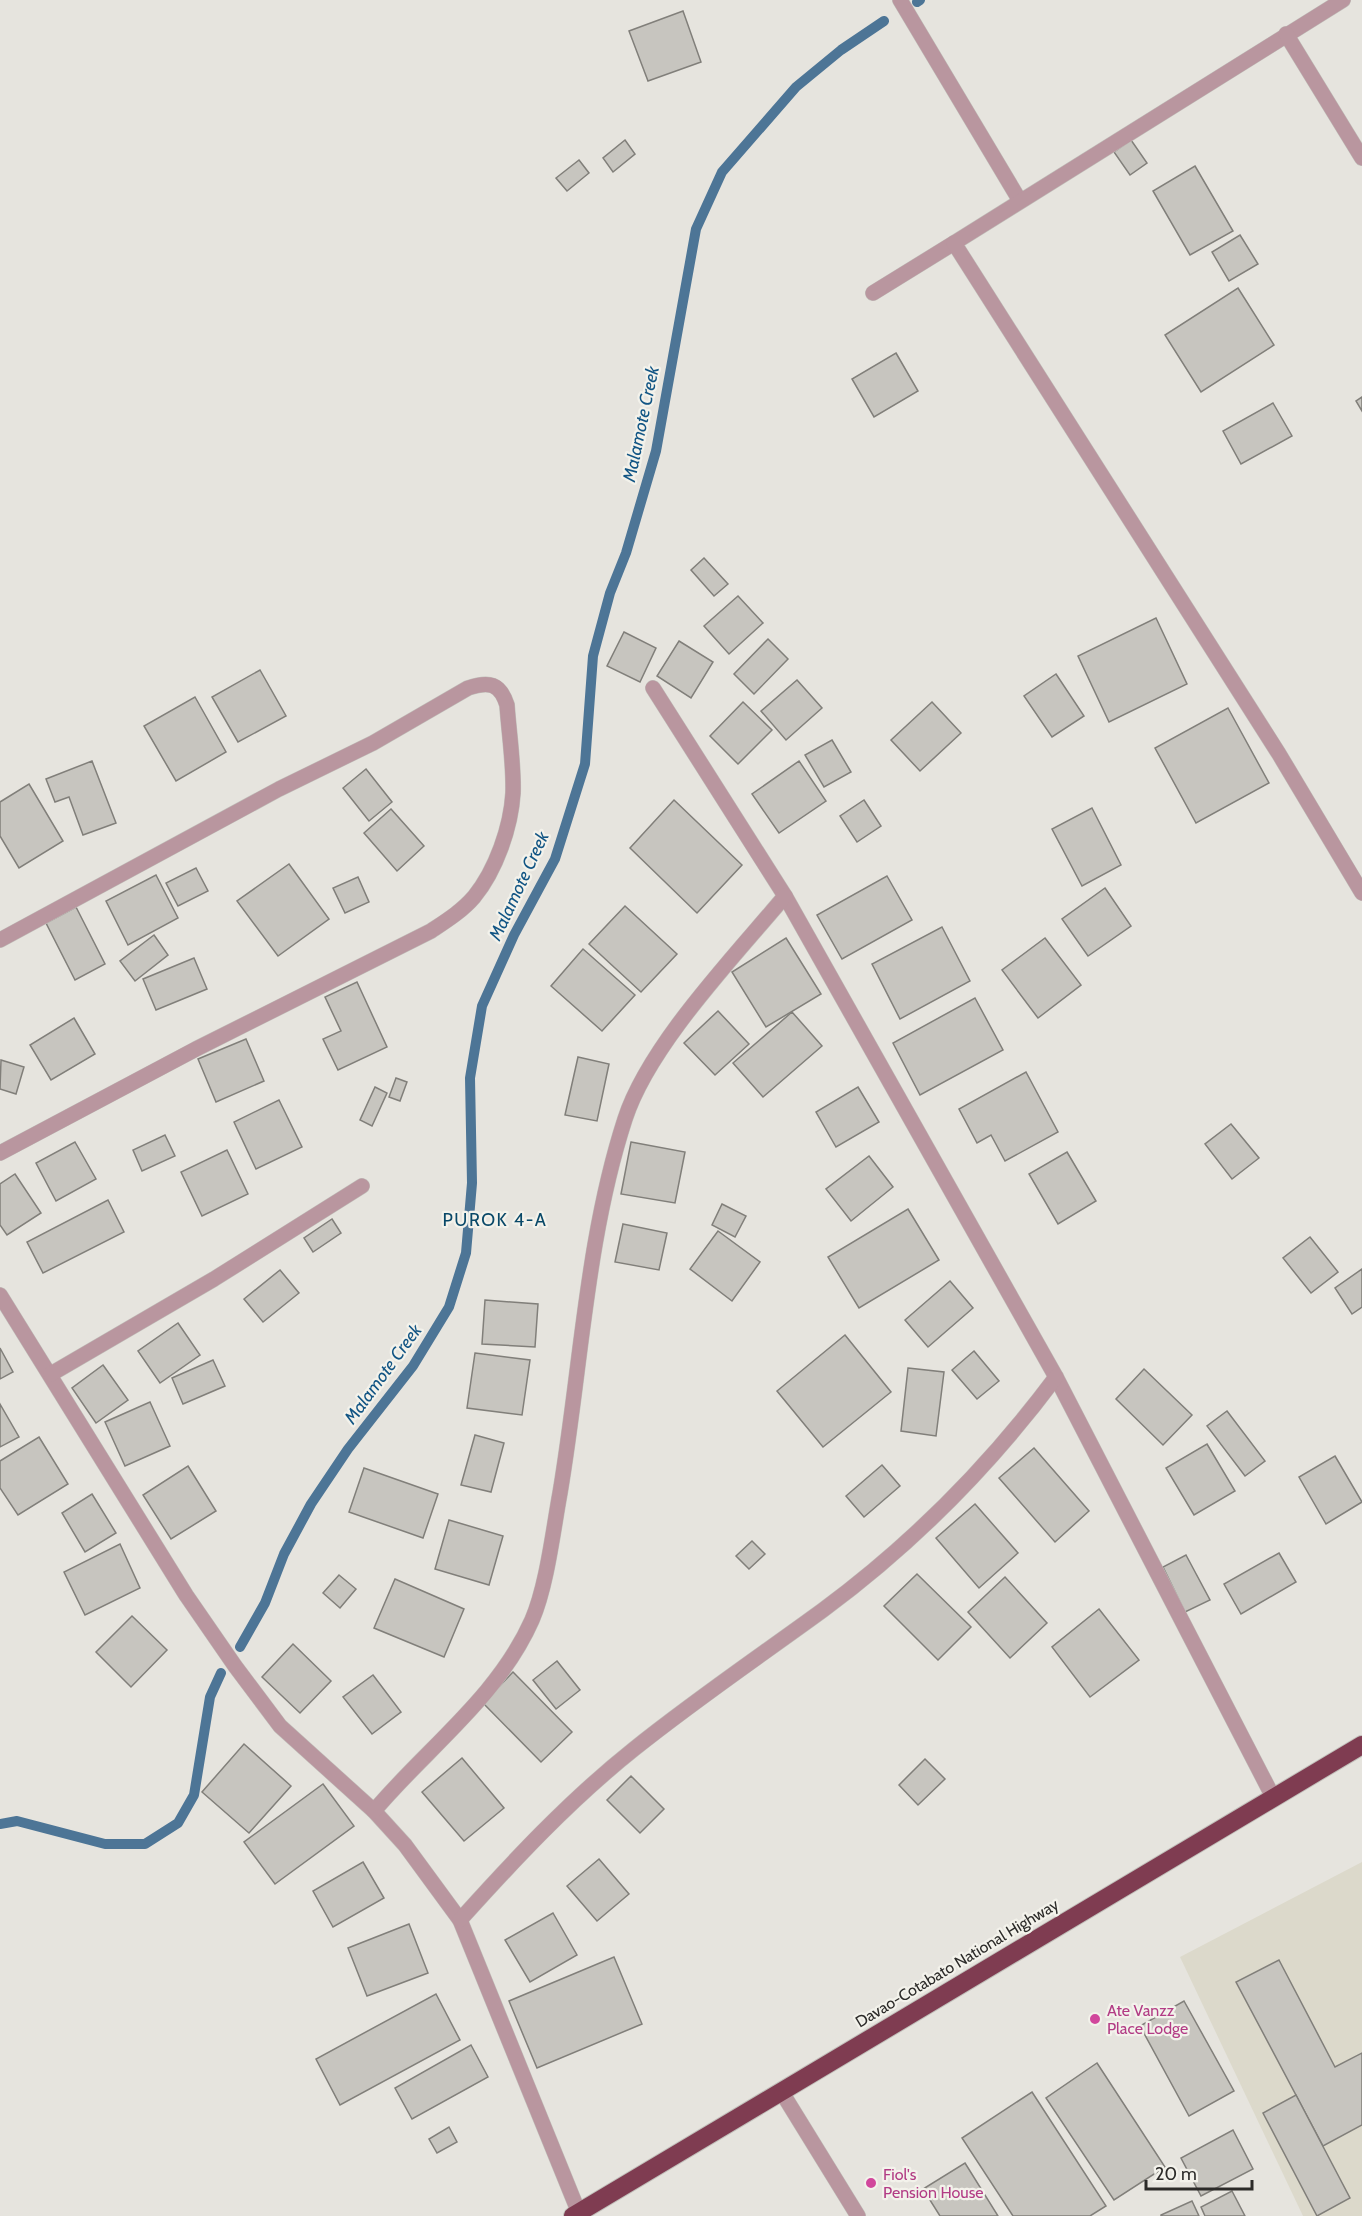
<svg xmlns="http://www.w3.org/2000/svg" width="1362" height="2216" font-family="Cabin,sans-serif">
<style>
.built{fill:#dcd9cb}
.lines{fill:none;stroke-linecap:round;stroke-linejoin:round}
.stream{stroke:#4d7596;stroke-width:10}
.building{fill:#c7c5bf;stroke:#817f7a;stroke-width:1.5}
.lane-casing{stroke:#c1bfba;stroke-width:16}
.street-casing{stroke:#c1bfba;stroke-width:16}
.highway-casing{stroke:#c1bfba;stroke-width:20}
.lane{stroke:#b9969f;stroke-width:15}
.street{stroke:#b9969f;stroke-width:15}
.highway{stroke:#7f3c51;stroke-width:18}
.hotel-dot{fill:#d1479c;stroke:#f3f2eb;stroke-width:2}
.labels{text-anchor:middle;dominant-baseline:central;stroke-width:4.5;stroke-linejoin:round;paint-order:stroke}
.street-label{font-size:16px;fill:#2c2b29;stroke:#f3f2eb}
.hotel-label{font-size:16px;fill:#b23c85;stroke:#f3f2eb;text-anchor:start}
.water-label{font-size:18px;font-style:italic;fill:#125584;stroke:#f3f2eb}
.neighbourhood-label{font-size:18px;letter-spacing:1.5px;fill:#094868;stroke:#f3f2eb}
</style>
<rect width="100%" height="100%" fill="#e6e4de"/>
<polygon class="built" points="1362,1862 1362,2216 1303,2216 1180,1957"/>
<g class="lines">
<g class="stream">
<polyline points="917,2 920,0"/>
<polyline points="240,1647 265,1603 284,1554 311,1504 348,1449 413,1366 449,1307 466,1253 472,1183 470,1078 482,1006 514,935 555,859 585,764 593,656 610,593 626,553 656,451 696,229 722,172 796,87 841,50 884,21"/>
<polyline points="0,1824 17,1821 105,1844 145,1844 178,1823 194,1795 210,1697 221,1673"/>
</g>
</g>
<g class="building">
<polygon points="683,11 701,62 648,81 629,31"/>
<polygon points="625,140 635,154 613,172 603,158"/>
<polygon points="1131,140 1147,163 1130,175 1114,152"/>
<polygon points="579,160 589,173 567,191 556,178"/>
<polygon points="1195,166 1233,231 1190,255 1153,191"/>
<polygon points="1240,235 1258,264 1229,281 1212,252"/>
<polygon points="1238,288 1274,345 1201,392 1165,335"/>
<polygon points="896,353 918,391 874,417 852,379"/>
<polygon points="1362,397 1362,411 1356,401"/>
<polygon points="1273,403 1292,436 1241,464 1223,431"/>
<polygon points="704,558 728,584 714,596 691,570"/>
<polygon points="738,596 763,623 729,654 704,626"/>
<polygon points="1156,618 1187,684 1109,722 1078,656"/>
<polygon points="624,632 656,648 640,682 607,666"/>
<polygon points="768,639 788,659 754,694 734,674"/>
<polygon points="679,641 713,662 691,698 657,676"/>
<polygon points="260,670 286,716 238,742 212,697"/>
<polygon points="1056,674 1084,716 1052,737 1024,696"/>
<polygon points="797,680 822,708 786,740 761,711"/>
<polygon points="195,697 226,752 176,781 144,726"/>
<polygon points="743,702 772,730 738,764 710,736"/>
<polygon points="932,702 961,733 920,771 891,740"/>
<polygon points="1228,708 1269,783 1196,823 1155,748"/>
<polygon points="832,740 851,772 824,787 805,755"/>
<polygon points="92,761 116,823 83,835 69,797 55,802 46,779"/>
<polygon points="799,761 826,801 779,833 752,794"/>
<polygon points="366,769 392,802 369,821 343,788"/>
<polygon points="29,784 63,841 19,868 0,836 0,802"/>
<polygon points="674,800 742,865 697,913 630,848"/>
<polygon points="864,800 881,826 857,842 840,816"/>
<polygon points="1092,808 1121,865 1082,886 1052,829"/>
<polygon points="391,809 424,846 397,871 364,833"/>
<polygon points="289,864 329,919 278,956 237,901"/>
<polygon points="196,868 208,891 178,906 166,883"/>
<polygon points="156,875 178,918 128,945 106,901"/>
<polygon points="887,876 912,920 842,959 817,915"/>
<polygon points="358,877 369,902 345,913 333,888"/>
<polygon points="1105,888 1131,926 1088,956 1062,919"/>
<polygon points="625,906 677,954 641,992 589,944"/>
<polygon points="76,907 105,964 75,980 46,923"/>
<polygon points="942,927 970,981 900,1019 872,964"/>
<polygon points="154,935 168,955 135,981 120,961"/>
<polygon points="786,938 821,994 766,1027 732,972"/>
<polygon points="1045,938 1081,985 1038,1018 1002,970"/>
<polygon points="583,949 635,995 602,1031 551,986"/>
<polygon points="194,958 207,989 156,1010 143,979"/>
<polygon points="357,982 387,1047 338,1070 323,1039 341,1031 325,997"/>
<polygon points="975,998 1003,1050 920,1095 893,1043"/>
<polygon points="718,1011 749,1044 715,1075 684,1043"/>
<polygon points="792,1012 822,1046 763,1097 733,1063"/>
<polygon points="74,1018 95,1054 51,1080 30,1045"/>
<polygon points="246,1039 264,1081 216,1102 198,1059"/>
<polygon points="578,1057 609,1064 597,1121 565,1115"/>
<polygon points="1,1060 24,1067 16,1094 0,1089"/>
<polygon points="1026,1072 1058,1132 1005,1161 991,1135 977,1143 959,1109"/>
<polygon points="396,1078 407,1082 400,1101 389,1097"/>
<polygon points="375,1087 387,1093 372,1126 360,1120"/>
<polygon points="858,1087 879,1122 836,1147 816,1112"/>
<polygon points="279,1100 302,1147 256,1169 234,1122"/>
<polygon points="1231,1124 1259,1158 1232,1179 1205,1144"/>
<polygon points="165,1135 175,1156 142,1171 133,1150"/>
<polygon points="75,1142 96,1179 56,1201 36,1163"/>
<polygon points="631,1142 685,1152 675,1203 621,1194"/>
<polygon points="227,1150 248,1194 202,1216 181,1172"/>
<polygon points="1067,1152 1096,1201 1058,1224 1029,1174"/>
<polygon points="869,1156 893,1187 851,1221 826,1189"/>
<polygon points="15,1174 41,1213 7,1235 0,1225 0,1184"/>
<polygon points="108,1200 124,1232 43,1273 27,1242"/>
<polygon points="722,1204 746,1216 735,1237 712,1225"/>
<polygon points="908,1209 939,1260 859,1308 828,1257"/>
<polygon points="332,1219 341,1233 313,1252 304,1238"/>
<polygon points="623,1224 667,1233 659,1270 615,1262"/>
<polygon points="718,1231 760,1262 732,1301 690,1269"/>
<polygon points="1310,1237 1338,1272 1311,1293 1283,1258"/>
<polygon points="1362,1269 1362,1307 1352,1314 1335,1288"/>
<polygon points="280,1270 299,1293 263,1322 244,1299"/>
<polygon points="950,1281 973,1308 928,1347 905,1320"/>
<polygon points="485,1300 538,1304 535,1347 482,1344"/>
<polygon points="178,1323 200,1355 160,1383 138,1351"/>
<polygon points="845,1335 891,1392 823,1447 777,1391"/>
<polygon points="0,1348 13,1372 0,1379"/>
<polygon points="974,1351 999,1381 977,1399 952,1370"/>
<polygon points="475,1353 530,1360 522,1415 467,1408"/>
<polygon points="213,1360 225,1386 183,1404 172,1378"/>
<polygon points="103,1365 128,1400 96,1423 72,1388"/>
<polygon points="908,1368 944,1372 936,1436 901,1431"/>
<polygon points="1144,1369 1192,1415 1163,1445 1116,1399"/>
<polygon points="150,1402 170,1446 125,1466 105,1422"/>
<polygon points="0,1404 19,1437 0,1447"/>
<polygon points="1227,1411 1265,1461 1245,1476 1207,1426"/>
<polygon points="475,1435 504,1443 491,1492 461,1485"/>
<polygon points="39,1437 68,1484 18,1515 0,1488 0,1461"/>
<polygon points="1207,1444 1235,1491 1194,1515 1166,1468"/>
<polygon points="1034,1448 1089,1511 1055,1542 999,1478"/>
<polygon points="1335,1456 1362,1502 1326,1524 1299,1477"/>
<polygon points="882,1465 900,1486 864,1517 846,1496"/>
<polygon points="188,1466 216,1511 171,1539 143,1495"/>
<polygon points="364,1468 438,1494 423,1538 349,1512"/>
<polygon points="92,1494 116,1533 85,1552 62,1513"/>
<polygon points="975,1504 1018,1553 979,1588 936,1538"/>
<polygon points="449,1520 503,1536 489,1585 435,1569"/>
<polygon points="752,1541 765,1554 749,1569 736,1556"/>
<polygon points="120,1544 140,1588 85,1615 64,1572"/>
<polygon points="1279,1553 1296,1582 1241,1614 1224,1584"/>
<polygon points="1186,1555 1210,1600 1185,1612 1163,1567"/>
<polygon points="917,1574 971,1627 938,1660 884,1606"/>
<polygon points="339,1575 356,1589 340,1608 323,1593"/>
<polygon points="1005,1577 1047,1623 1010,1658 968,1612"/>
<polygon points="395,1579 464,1609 444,1657 374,1628"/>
<polygon points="1099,1609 1139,1660 1090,1697 1052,1647"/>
<polygon points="132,1616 167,1650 131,1687 96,1652"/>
<polygon points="293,1644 331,1681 300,1713 262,1677"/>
<polygon points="557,1661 580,1690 556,1709 533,1680"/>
<polygon points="513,1672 572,1732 541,1762 483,1703"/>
<polygon points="373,1675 401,1712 372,1734 343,1697"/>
<polygon points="244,1744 291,1786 249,1833 202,1792"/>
<polygon points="462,1758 504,1808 464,1841 422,1792"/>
<polygon points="925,1759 945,1779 918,1805 899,1785"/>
<polygon points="631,1776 664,1809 640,1833 607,1800"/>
<polygon points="323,1784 354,1826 275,1884 244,1842"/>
<polygon points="599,1859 629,1894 597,1921 567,1886"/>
<polygon points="363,1862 384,1898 333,1927 313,1891"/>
<polygon points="553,1913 577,1955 530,1982 505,1940"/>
<polygon points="409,1924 428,1973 367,1996 348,1948"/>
<polygon points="614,1957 642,2024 537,2068 509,2001"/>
<polygon points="1279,1960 1335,2067 1362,2053 1362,2125 1323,2146 1236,1982"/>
<polygon points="436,1994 460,2040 340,2105 316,2059"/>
<polygon points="1184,2001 1234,2091 1189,2116 1140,2026"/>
<polygon points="471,2045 488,2077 412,2119 395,2088"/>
<polygon points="1097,2063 1165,2167 1114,2200 1046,2098"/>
<polygon points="1032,2092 1106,2206 1090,2216 1013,2216 962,2138"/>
<polygon points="1296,2095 1350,2198 1317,2216 1263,2113"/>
<polygon points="449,2127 457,2142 437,2153 429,2139"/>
<polygon points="1233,2130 1253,2169 1201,2196 1181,2158"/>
<polygon points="965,2163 998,2216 940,2216 923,2189"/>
<polygon points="1232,2191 1245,2216 1205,2216 1201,2207"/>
<polygon points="1192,2201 1199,2216 1161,2216 1161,2215"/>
</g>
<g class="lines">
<defs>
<polyline id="lane" points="873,293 954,243"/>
<g id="street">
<polyline points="900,0 1020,201"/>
<polyline points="1343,0 954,243 1279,754 1362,893"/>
<polyline points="1286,34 1362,158"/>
<polyline points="653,688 785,896 1056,1377 1273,1797"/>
<path d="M0,940L279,789L373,743L468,688C489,681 500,683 507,705C509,734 514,765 513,793C511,827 496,870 474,897C462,911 446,921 431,931L196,1049L0,1153"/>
<polyline points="0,1295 186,1595 235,1666 280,1726 374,1811 405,1845 460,1920 579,2213"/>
<polyline points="51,1374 214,1279 362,1186"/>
<path d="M374,1811C427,1748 498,1697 532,1620C547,1585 553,1531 560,1493C581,1369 586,1239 625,1119C649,1045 734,957 785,896"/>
<path d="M460,1920C514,1860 570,1800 634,1749C695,1700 760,1656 823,1610C911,1545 991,1464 1056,1377"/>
<polyline points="781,2091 858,2216"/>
</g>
<polyline id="highway" points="573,2216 1362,1745"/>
</defs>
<use href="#lane" class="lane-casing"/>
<use href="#street" class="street-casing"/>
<use href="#highway" class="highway-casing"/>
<use href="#lane" class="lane"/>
<use href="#street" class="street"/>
<use href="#highway" class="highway"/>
</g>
<g class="hotel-dot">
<circle cx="1095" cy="2019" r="6"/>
<circle cx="871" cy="2183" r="6"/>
</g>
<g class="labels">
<g class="street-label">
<text transform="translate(957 1963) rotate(-31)">Davao-Cotabato National Highway</text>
</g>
<g class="hotel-label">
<text x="1107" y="2010">Ate Vanzz<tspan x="1107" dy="18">Place Lodge</tspan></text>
<text x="883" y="2174">Fiol's<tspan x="883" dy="18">Pension House</tspan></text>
</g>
<g class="water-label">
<text transform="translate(641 424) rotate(-78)">Malamote Creek</text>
<text transform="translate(519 886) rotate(-65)">Malamote Creek</text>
<text transform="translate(383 1374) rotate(-54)">Malamote Creek</text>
</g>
<g class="neighbourhood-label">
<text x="495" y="1220">PUROK 4-A</text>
</g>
</g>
<path d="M1146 2180v9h106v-9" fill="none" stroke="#2c2b29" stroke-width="3"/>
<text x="1155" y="2180" font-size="18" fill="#2c2b29" stroke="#f3f2eb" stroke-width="4.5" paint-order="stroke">20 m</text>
</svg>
